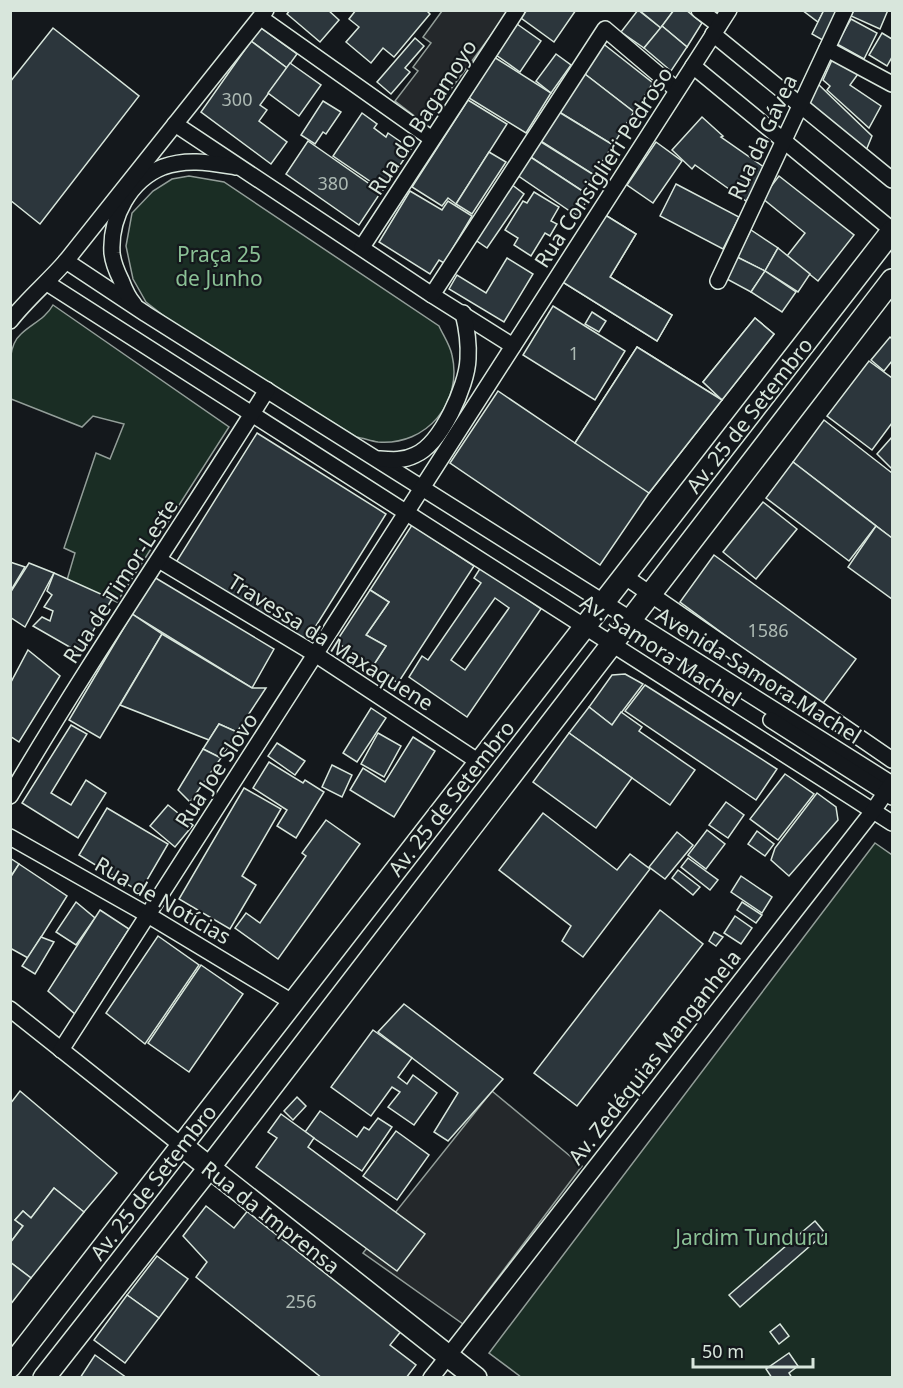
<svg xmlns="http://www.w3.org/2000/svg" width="903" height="1388" font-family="'Noto Sans',sans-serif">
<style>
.green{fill:#1a2d24;stroke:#939e99;stroke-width:1.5}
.parking{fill:#24282b;stroke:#939e99;stroke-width:1.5}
.building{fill:#2c363c;stroke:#d8e6dc;stroke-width:1.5;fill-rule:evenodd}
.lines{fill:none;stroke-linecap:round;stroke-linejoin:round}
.street-casing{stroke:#d8e6dc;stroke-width:18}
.secondary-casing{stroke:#d8e6dc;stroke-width:24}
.street{stroke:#14181c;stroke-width:15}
.secondary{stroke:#14181c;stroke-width:21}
.labels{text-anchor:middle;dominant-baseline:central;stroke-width:4.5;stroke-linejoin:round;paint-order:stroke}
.number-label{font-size:18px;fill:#adbab4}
.street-label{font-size:21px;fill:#d8e6dc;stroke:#14181c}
.park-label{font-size:21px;fill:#8ac095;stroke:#14181c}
</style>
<rect width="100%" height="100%" fill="#14181c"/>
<g class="green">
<path d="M189,176L224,182L439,326C443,335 450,345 452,355C463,402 427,446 378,442C371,441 363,438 356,437L173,323L146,302L133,279L126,246L132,213L153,191L172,179Z"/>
<path d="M53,305L229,427L117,602L67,580L75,553L64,548L96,453L110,459L124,424L93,416L82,427L11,399C11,379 5,348 21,334C33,323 45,319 53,305Z"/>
<polygon points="875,843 892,855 892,1377 521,1377 489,1353"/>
</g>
<g class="parking">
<polygon points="442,11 509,11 425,124 395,101 418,71 413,67 431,43 423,37"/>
<polygon points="492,1091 582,1166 463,1324 363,1253"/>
</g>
<g class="building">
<polygon points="290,10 328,10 339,20 320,42 287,14"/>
<polygon points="356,10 426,10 430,14 394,57 383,48 371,63 346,42 359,27 349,19"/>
<polygon points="527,10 576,10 554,42 521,18"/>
<polygon points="638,10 661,28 644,48 621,32"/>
<polygon points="639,10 674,10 661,28"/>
<polygon points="674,10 686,10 702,23 687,47 662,26"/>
<polygon points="802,10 824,10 818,22"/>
<polygon points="824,10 842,10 826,42 812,34"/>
<polygon points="854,10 888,10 880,29 851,16"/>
<polygon points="851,19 877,33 864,59 837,44"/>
<polygon points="517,24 541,41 520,72 496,55"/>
<polygon points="662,26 687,47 671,71 644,48"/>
<polygon points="53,28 139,96 40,224 10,200 10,82"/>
<polygon points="261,28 297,54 287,68 251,41"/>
<polygon points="882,33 892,39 892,57 887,66 869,55"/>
<polygon points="415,38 424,46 405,68 410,72 391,94 377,82"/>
<polygon points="251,41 287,68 260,105 267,110 259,121 287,142 271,164 201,112"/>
<polygon points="601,42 653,83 634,112 581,71"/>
<polygon points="556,54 571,65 551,93 536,81"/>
<polygon points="494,57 551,93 526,133 469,98"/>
<polygon points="832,60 858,74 850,85 881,106 869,128 827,90 830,86 823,80"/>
<polygon points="290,63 321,85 299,116 268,93"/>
<polygon points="581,71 634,112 613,145 556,110"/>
<polygon points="818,84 872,136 865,153 807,106"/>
<polygon points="468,100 507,124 456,204 448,198 442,206 412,187"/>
<polygon points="323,101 341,112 326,134 323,132 315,144 301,135"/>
<polygon points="554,109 613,145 594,175 536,138"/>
<polygon points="362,113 377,124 374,128 386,137 388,133 411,149 383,190 333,156"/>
<polygon points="702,117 723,136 721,137 768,170 746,201 695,165 692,169 672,150"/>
<polygon points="538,140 594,175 584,192 529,156"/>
<polygon points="308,141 381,192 359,225 286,174"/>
<polygon points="656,142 682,161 653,203 627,185"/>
<polygon points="489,152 506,162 472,214 456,204"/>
<polygon points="529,156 590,196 577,216 517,175"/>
<polygon points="779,176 854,235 818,281 787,256 805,233 762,198"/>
<polygon points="511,184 524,194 487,248 474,239"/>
<polygon points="676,184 739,217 723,249 660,216"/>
<polygon points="410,191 442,210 448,201 472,216 444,263 439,260 430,274 379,242"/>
<polygon points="534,192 559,207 551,221 557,224 550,236 545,233 531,256 514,245 518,238 505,230 523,201 527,203"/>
<polygon points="602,213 636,234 610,277 672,315 657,341 561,281"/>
<polygon points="602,213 636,234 610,277 672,315 657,341 561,281"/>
<polygon points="751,230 778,248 765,271 737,257"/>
<polygon points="778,248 810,274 798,292 765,271"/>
<polygon points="737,257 765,271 751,292 725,278"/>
<polygon points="507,258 533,274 504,322 449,289 457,275 486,293"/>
<polygon points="765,271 796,292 782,312 751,292"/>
<polygon points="553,306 625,351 595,400 523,355"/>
<polygon points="592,312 606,321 599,332 585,324"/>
<polygon points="755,318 774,334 722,400 703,382"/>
<polygon points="755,318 774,334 722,400 703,382"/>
<polygon points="890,337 892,339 892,361 884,371 871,360"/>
<polygon points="637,347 722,400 649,493 600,565 450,463 498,391 575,443"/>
<polygon points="637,347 722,400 649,493 575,443"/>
<polygon points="869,361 892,378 892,423 872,450 827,416"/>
<polygon points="824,420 892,473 892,538 793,462"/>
<polygon points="257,433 386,514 304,645 175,564"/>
<polygon points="892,437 892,469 877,454"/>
<polygon points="793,462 876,526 849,561 766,498"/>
<polygon points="763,502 797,529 756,579 723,552"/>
<polygon points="412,525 474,566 398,683 373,666 386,646 366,635 389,602 370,590"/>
<polygon points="876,526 892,538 892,599 848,567"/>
<polygon points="714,555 856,659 821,706 680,602"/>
<polygon points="10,562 25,567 10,592"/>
<polygon points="29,563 54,573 25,627 10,617 10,593"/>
<path d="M481,567L541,609L467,717L409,677L422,656L428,660L481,583L474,578ZM495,598L509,608L465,670L451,660Z"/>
<polygon points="54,573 112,599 80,653 33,626 42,617 50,621 53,611 44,607 52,595 47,591"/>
<polygon points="154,577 274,649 252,688 132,614"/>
<polygon points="370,590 389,602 366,635 386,646 373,666 336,642"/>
<polygon points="132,614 162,634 100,738 69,720"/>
<polygon points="162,634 252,688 266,688 237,732 219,724 209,740 120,705"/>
<polygon points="28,650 60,676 19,742 10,736 10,684"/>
<polygon points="625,674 643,684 612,725 589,707 612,675"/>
<polygon points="645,685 777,769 756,800 625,711"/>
<polygon points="589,707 612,725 621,712 642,727 639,731 695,770 670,805 569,733"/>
<polygon points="371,708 386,718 357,762 343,753"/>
<polygon points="219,724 237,732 221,758 203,749"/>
<polygon points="71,725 87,734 51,793 71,805 86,780 106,793 78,838 22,803"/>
<polygon points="378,733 401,746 384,777 361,764"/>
<polygon points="569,733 632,778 596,828 533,782"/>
<polygon points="413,737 435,751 394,817 350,790 363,768 385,782"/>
<polygon points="277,743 305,761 295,775 268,756"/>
<polygon points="203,749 221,758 190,802 178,790"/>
<polygon points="269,762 303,783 305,780 324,792 296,838 277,826 287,810 253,788"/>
<polygon points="332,765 352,775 342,797 322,787"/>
<polygon points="785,774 814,794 778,840 750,819"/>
<polygon points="244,788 281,809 242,876 256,885 230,929 179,899"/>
<polygon points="817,793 836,807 838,820 789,876 771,860 775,848"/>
<polygon points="726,802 744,815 728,838 709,825"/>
<polygon points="168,805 193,825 175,847 150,826"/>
<polygon points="107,808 168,844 140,892 79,855"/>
<polygon points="543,813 617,870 630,854 650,869 583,957 562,941 571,926 499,870"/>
<polygon points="326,820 360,844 278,959 235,928 246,913 260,923 306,856 302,853"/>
<polygon points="707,830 725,844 706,869 688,855"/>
<polygon points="757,831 774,844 765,856 748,844"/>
<polygon points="677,832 693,845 665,879 649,867"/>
<polygon points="10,858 19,864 10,878"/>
<polygon points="688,858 718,880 710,890 681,867"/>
<polygon points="19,864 67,896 28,958 10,948 10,878"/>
<polygon points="678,870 700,887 693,895 672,878"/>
<polygon points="741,876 772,897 762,913 731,892"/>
<polygon points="76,902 95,918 76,945 56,932"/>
<polygon points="742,902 762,915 756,923 737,910"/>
<polygon points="100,910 129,929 75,1014 48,991"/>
<polygon points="660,910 703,944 577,1106 534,1073"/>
<polygon points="735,916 752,928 741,944 724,933"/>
<polygon points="714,932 723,937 716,946 709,941"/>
<polygon points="158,936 199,965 145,1044 106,1013"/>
<polygon points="41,937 54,942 35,974 22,966"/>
<polygon points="201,965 243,994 189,1072 148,1043"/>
<polygon points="404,1004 503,1079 448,1141 434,1132 458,1093 378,1032"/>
<polygon points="373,1030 412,1058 398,1077 407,1084 413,1075 437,1093 414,1125 388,1107 400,1092 392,1087 371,1116 331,1087"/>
<polygon points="20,1091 117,1173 84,1212 54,1188 31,1218 23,1211 15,1220 23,1226 10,1243 10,1104"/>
<polygon points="297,1097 306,1106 293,1120 284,1111"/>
<polygon points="320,1111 357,1137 364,1127 369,1130 378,1118 392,1127 362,1171 305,1132"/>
<polygon points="281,1114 314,1138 308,1147 425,1234 397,1271 256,1167 277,1138 268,1132"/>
<polygon points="396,1131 429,1155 397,1200 363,1176"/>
<polygon points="54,1188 84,1212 31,1278 10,1262 10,1243 23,1226 15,1220 23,1211 31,1218"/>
<polygon points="253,1204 406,1325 390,1345 416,1365 406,1378 322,1378 196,1277 207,1262 183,1236 206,1206 234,1228"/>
<polygon points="815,1221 825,1233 740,1307 729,1295"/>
<polygon points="157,1256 188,1279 159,1318 127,1295"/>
<polygon points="10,1262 31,1278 10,1305"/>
<polygon points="127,1295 159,1318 125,1363 94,1340"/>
<polygon points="780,1324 789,1336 779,1344 770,1332"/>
<polygon points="789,1353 798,1366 789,1373 792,1378 772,1378 766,1369"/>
<polygon points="95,1355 127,1378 80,1378"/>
</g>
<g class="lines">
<defs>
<g id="street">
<polyline points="699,10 719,25"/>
<polyline points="261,18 432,139"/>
<polyline points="713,34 892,180"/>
<polyline points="827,49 892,84"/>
<polyline points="693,66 892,230"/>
<polyline points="175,124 432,295 513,346"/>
<polyline points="362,247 517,10"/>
<polyline points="66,261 146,314 892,784"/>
<polyline points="718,281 845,10"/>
<polyline points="47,283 892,823"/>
<polyline points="432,295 605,29 677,90"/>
<path d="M134,304C128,298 124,288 121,280C117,272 113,262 112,253C110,217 130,180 163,167C188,158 211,163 236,167"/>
<path d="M10,321C27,299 48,282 66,261L266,10"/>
<path d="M379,459C392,460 403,461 415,455C441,444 467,386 468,359C469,343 467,329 463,313"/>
<polyline points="159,560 315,654 479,762"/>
<polyline points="624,576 892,760"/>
<polyline points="771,720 892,797"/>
<path d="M10,796C91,658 182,526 267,390"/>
<polyline points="10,837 148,915 292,1002"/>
<polyline points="10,1009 181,1145"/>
<polyline points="61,1050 729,10"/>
<polyline points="431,1378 873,811 892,783"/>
</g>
<g id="secondary">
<polyline points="181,1145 476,1378"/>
<polyline points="10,1367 892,231"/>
<polyline points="44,1378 209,1168 892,280"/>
</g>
</defs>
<use href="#street" class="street-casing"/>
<use href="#secondary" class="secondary-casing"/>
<use href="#street" class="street"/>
<use href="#secondary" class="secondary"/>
</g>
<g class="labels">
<g class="number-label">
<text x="237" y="99">300</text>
<text x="333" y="183">380</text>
<text x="574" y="353">1</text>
<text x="768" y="630">1586</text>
<text x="301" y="1301">256</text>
</g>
<g class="street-label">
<text transform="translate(422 117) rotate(-57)">Rua do Bagamoyo</text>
<text transform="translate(762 137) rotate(-65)">Rua da Gávea</text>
<text transform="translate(603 167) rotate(-57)">Rua Consiglieri Pedroso</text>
<text transform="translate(749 415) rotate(-52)">Av. 25 de Setembro</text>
<text transform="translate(120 581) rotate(-57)">Rua de Timor-Leste</text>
<text transform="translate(331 642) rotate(32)">Travessa da Maxaquene</text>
<text transform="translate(661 650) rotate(33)">Av. Samora Machel</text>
<text transform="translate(759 675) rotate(32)">Avenida Samora Machel</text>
<text transform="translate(216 770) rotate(-57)">Rua Joe Slovo</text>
<text transform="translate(451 798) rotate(-52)">Av. 25 de Setembro</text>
<text transform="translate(163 900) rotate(30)">Rua de Notícias</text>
<text transform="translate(654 1057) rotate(-52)">Av. Zedéquias Manganhela</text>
<text transform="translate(153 1182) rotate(-52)">Av. 25 de Setembro</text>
<text transform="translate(271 1217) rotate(38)">Rua da Imprensa</text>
</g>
<g class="park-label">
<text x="219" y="254">Praça 25<tspan x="219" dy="24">de Junho</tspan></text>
<text x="752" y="1237">Jardim Tunduru</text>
</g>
</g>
<rect width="903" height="1388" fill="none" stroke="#d8e6dc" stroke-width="24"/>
<path d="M693 1358v9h120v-9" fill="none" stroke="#d8e6dc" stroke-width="3"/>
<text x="702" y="1358" font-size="18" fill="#d8e6dc" stroke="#14181c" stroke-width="4.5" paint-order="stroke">50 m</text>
</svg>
